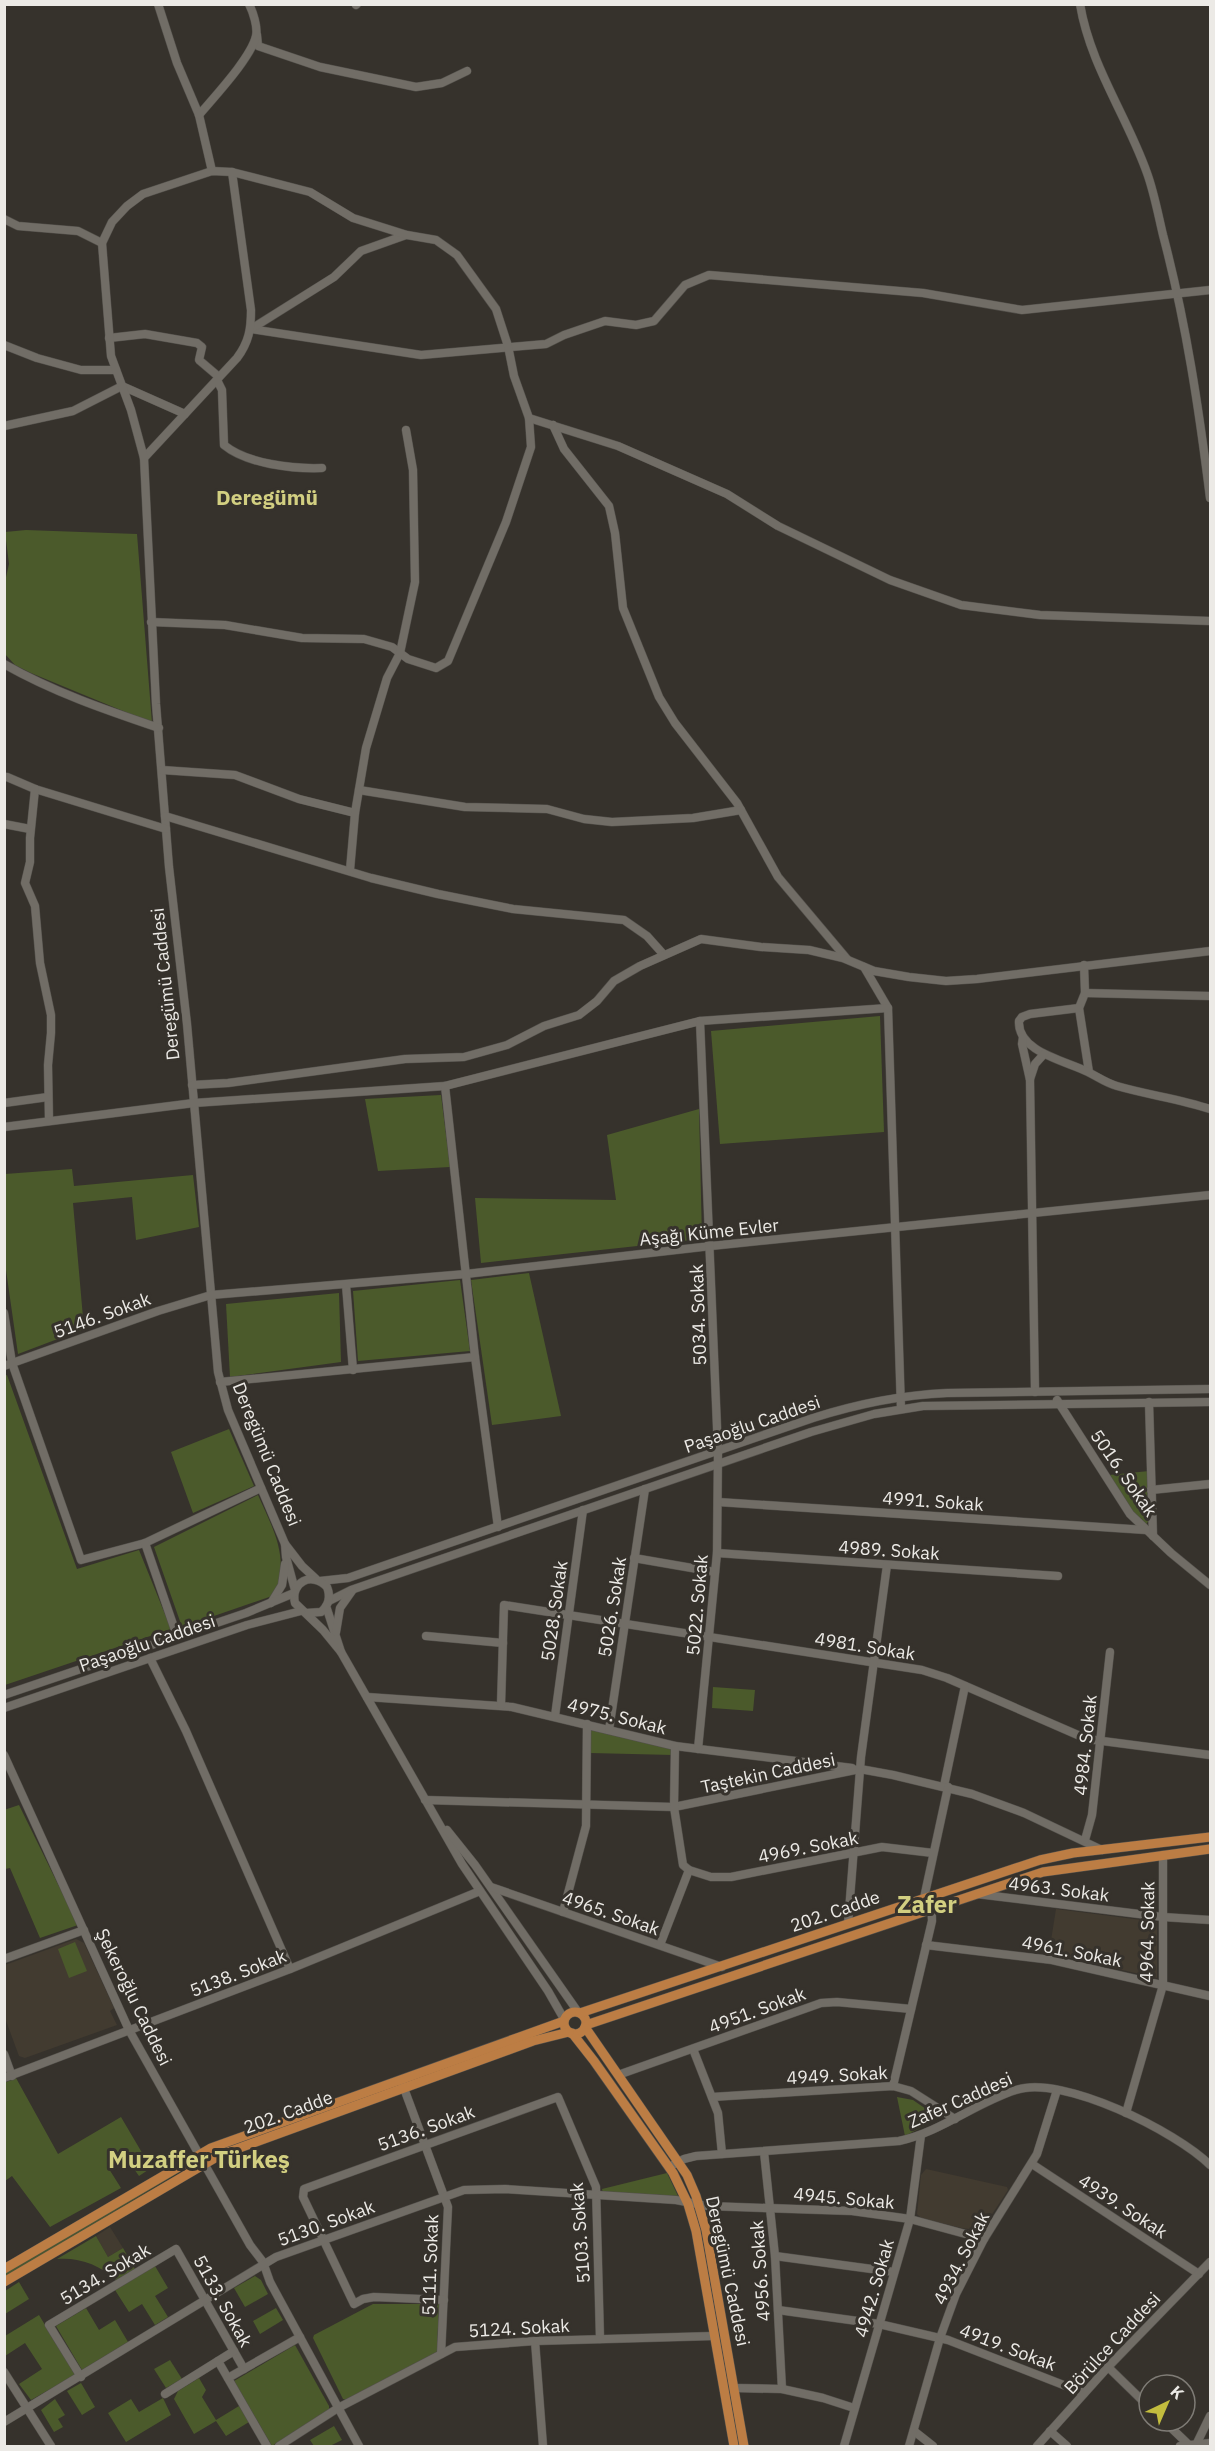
<svg xmlns="http://www.w3.org/2000/svg" width="1215" height="2451" font-family="'IBM Plex Sans',sans-serif">
<style>
.built{fill:#423b30}
.green{fill:#4b5a2b}
.lines{fill:none;stroke-linecap:round;stroke-linejoin:round}
.minor-casing{stroke:#53504b;stroke-width:9}
.major-casing{stroke:#53504b;stroke-width:10}
.minor{stroke:#716d66;stroke-width:8}
.major{stroke:#bc7d44;stroke-width:9}
.labels{text-anchor:middle;dominant-baseline:central;stroke-width:6;stroke-linejoin:round;paint-order:stroke}
.street-label{font-size:18px;fill:#eceae6;stroke:#36322c}
.quarter-label{font-size:21px;font-weight:bold;fill:#d2cf81;stroke:#36322c}
.district-label{font-size:24px;font-weight:bold;fill:#d2cf81;stroke:#36322c}
</style>
<rect width="100%" height="100%" fill="#36322c"/>
<g class="built">
<polygon points="1056,1909 1157,1922 1157,1978 1049,1953"/>
<polygon points="76,1939 84,1943 114,2008 110,2011 117,2025 25,2058 19,2056 5,2018 5,1965"/>
<polygon points="926,2169 1007,2187 1008,2190 983,2228 979,2230 961,2228 921,2218 917,2214 921,2175"/>
<polygon points="110,2227 123,2248 108,2257 96,2236"/>
</g>
<g class="green">
<polygon points="26,530 137,534 152,723 31,673 15,665 5,654 4,586 9,564 5,532"/>
<polygon points="880,1016 884,1132 720,1144 711,1031"/>
<polygon points="441,1095 450,1167 378,1171 365,1099"/>
<polygon points="699,1109 702,1239 481,1263 475,1198 616,1200 607,1135"/>
<polygon points="72,1169 74,1186 193,1175 199,1227 136,1240 132,1197 73,1203 84,1329 18,1354 5,1263 5,1174"/>
<polygon points="529,1273 561,1416 492,1425 471,1280"/>
<polygon points="460,1280 470,1351 358,1361 353,1291"/>
<polygon points="339,1293 341,1362 230,1377 226,1304"/>
<polygon points="7,1375 77,1569 139,1550 171,1629 5,1685 4,1376"/>
<polygon points="229,1429 254,1486 193,1513 171,1452"/>
<polygon points="1149,1471 1151,1516 1146,1525 1132,1510 1109,1475"/>
<path d="M258,1495C273,1529 290,1557 275,1595L182,1627L154,1547Z"/>
<polygon points="713,1687 755,1690 753,1711 712,1708"/>
<polygon points="589,1729 674,1748 673,1755 590,1753"/>
<polygon points="19,1805 78,1925 40,1938 10,1868 5,1869 4,1810"/>
<polygon points="75,1942 87,1971 69,1978 58,1949"/>
<polygon points="16,2078 58,2154 121,2117 151,2168 139,2176 127,2159 109,2169 121,2188 50,2227 12,2176 5,2181 4,2083"/>
<polygon points="897,2097 913,2100 939,2118 905,2136"/>
<polygon points="179,2170 180,2172 5,2277 4,2274"/>
<polygon points="667,2173 678,2196 603,2193 602,2189"/>
<path d="M96,2236L108,2257L123,2248L135,2269L116,2280C100,2265 79,2257 57,2259Z"/>
<polygon points="155,2266 168,2288 155,2296 168,2317 155,2325 142,2304 129,2312 115,2290"/>
<polygon points="255,2276 261,2280 268,2294 245,2307 234,2288"/>
<polygon points="19,2282 29,2299 5,2314 5,2291"/>
<polygon points="373,2304 439,2304 437,2352 347,2400 343,2399 313,2338 314,2335"/>
<polygon points="86,2308 99,2330 115,2320 128,2342 82,2370 56,2326"/>
<polygon points="276,2308 283,2320 260,2334 253,2321"/>
<polygon points="39,2315 75,2375 31,2400 19,2384 42,2369 25,2343 5,2356 5,2336"/>
<polygon points="295,2345 329,2406 329,2410 272,2446 234,2381"/>
<polygon points="170,2360 182,2379 166,2388 154,2369"/>
<polygon points="199,2378 206,2390 202,2397 216,2420 239,2406 249,2422 226,2436 216,2421 194,2434 174,2399 178,2391"/>
<polygon points="81,2383 95,2407 82,2415 67,2391"/>
<polygon points="163,2398 171,2415 126,2442 108,2413 131,2399 139,2412"/>
<polygon points="55,2399 65,2415 58,2419 63,2427 54,2432 41,2410"/>
<polygon points="334,2426 342,2440 330,2446 314,2446 310,2440"/>
</g>
<g class="lines">
<defs>
<g id="minor">
<polyline points="158,4 177,63 199,115 212,171"/>
<path d="M1080,4C1090,65 1127,116 1147,173C1154,192 1158,214 1163,235C1186,322 1199,409 1210,498"/>
<polyline points="356,5 357,4"/>
<polyline points="257,35 258,46 320,67 416,87 442,83 467,71"/>
<path d="M199,115C214,97 251,58 256,36C258,27 253,12 249,4"/>
<polyline points="4,219 18,226 78,231 102,243"/>
<polyline points="251,329 421,355 546,344 564,335 605,321 636,325 654,321 685,285 709,275 923,293 1022,310 1210,290"/>
<polyline points="251,329 334,277 361,251 406,235"/>
<polyline points="109,338 145,334 197,343 202,347 199,360 219,377"/>
<polyline points="4,345 37,358 81,370 116,370"/>
<path d="M217,380L222,390L224,445C247,464 293,469 322,468"/>
<polyline points="529,418 618,446 727,494 778,526 890,580 961,605 1040,615 1210,621"/>
<polyline points="553,425 564,449 609,506 615,533 623,608 659,697 675,723 737,803 778,877 847,959"/>
<polyline points="4,426 73,411 122,386 185,414"/>
<path d="M144,458L237,358C249,342 251,329 251,310L232,172"/>
<polyline points="151,622 225,625 302,638 364,639 392,647 408,659 436,668 448,661 506,522 531,447 529,418 514,376 508,346 496,309 457,255 436,240 407,235 353,218 310,192 232,172 212,171 143,194 127,206 112,222 102,243 111,356 131,410 144,458 156,704 169,867 187,1024 218,1372 228,1410 285,1544"/>
<path d="M4,664C53,692 106,710 159,728"/>
<polyline points="162,770 235,775 299,799 355,813"/>
<polyline points="7,777 35,789 166,829"/>
<polyline points="35,789 30,838 30,862 25,883 35,906 40,963 51,1015 51,1033 48,1065 49,1121"/>
<polyline points="359,790 465,807 547,809 584,819 612,822 693,818 741,810"/>
<polyline points="165,816 371,878 438,894 513,909 624,920 647,936 664,955"/>
<polyline points="4,824 30,829"/>
<polyline points="350,870 355,813 366,748 387,678 400,653 415,582 413,470 406,430"/>
<polyline points="1084,965 1085,993 1079,1008 1089,1072"/>
<polyline points="864,967 888,1008 901,1409"/>
<polyline points="1085,993 1210,996"/>
<path d="M1079,1008L1030,1014L1022,1017L1019,1021C1017,1052 1067,1061 1088,1072C1098,1077 1106,1083 1117,1086C1148,1095 1180,1099 1210,1109"/>
<polyline points="1023,1037 1022,1044 1030,1080 1035,1392"/>
<polyline points="1030,1079 1035,1064 1044,1054"/>
<polyline points="192,1085 228,1083 405,1059 464,1057 507,1045 544,1026 579,1015 597,1001 614,981 640,966 701,939 761,947 809,950 843,958 874,971 909,977 946,981 977,979 1210,951"/>
<polyline points="4,1103 48,1097"/>
<polyline points="4,1127 194,1103 445,1086 700,1021 888,1008"/>
<polyline points="346,1285 353,1370"/>
<polyline points="4,1313 12,1363 81,1560 145,1543 261,1488"/>
<polyline points="475,1357 498,1527"/>
<polyline points="4,1366 158,1311 211,1295 466,1274 711,1246 1210,1195"/>
<polyline points="220,1382 475,1357 445,1086"/>
<polyline points="1057,1400 1130,1514 1171,1553 1210,1585"/>
<polyline points="1149,1402 1153,1536"/>
<polyline points="1151,1490 1210,1484"/>
<polyline points="718,1502 1146,1530"/>
<polyline points="145,1543 177,1636"/>
<polyline points="717,1553 1058,1576"/>
<polyline points="634,1558 715,1572"/>
<path d="M320,1581L348,1578L813,1418C857,1404 901,1395 947,1393L1210,1389"/>
<polyline points="295,1590 286,1557 285,1544 302,1566 316,1579"/>
<polyline points="329,1601 351,1590 811,1432 874,1414 923,1406 1210,1402"/>
<polyline points="271,1603 282,1585 285,1564"/>
<path d="M306,1613L321,1612C329,1605 331,1597 327,1587C312,1571 290,1582 295,1603L323,1630L341,1652L326,1606"/>
<polyline points="336,1632 340,1608 352,1591"/>
<polyline points="426,1636 503,1643"/>
<polyline points="341,1652 462,1864 548,1991 564,2019"/>
<polyline points="150,1658 186,1731 290,1969"/>
<polyline points="4,1695 246,1613 294,1593"/>
<polyline points="367,1697 512,1707 675,1746 852,1768"/>
<polyline points="501,1705 504,1605 922,1670 947,1678 1087,1739 1210,1755"/>
<polyline points="4,1708 247,1625 301,1611"/>
<polyline points="555,1716 583,1510"/>
<polyline points="609,1730 645,1489"/>
<polyline points="698,1749 717,1553 718,1451 700,1021"/>
<polyline points="4,1755 129,2030 250,2245 263,2262 270,2282 359,2446"/>
<polyline points="944,1786 965,1686"/>
<polyline points="425,1800 674,1807 860,1769 893,1775 972,1794 1024,1813 1102,1850"/>
<polyline points="447,1830 475,1865 578,2012"/>
<polyline points="1085,1840 1092,1815 1110,1652"/>
<polyline points="689,1870 711,1877 731,1877 882,1847 933,1853"/>
<polyline points="491,1887 722,1967"/>
<polyline points="977,1894 1163,1917 1210,1920"/>
<polyline points="924,1898 948,1787"/>
<polyline points="563,1912 586,1826 587,1724"/>
<polyline points="848,1924 861,1757 887,1565"/>
<polyline points="660,1945 689,1870 683,1865 674,1807 675,1746"/>
<polyline points="926,1945 1052,1960 1210,1996"/>
<polyline points="4,1959 84,1930"/>
<polyline points="693,2049 718,2113 722,2154"/>
<polyline points="4,2054 12,2076"/>
<polyline points="618,2075 821,2003 837,2002 911,2009"/>
<polyline points="4,2078 290,1969 480,1891"/>
<polyline points="402,2083 448,2207 441,2354"/>
<polyline points="893,2086 932,1921 931,1896"/>
<polyline points="712,2097 893,2086 911,2091 955,2119"/>
<polyline points="1126,2113 1163,1985 1163,1855"/>
<polyline points="764,2152 775,2256 782,2389"/>
<polyline points="1032,2164 1199,2274"/>
<path d="M669,2167L684,2159L696,2156L899,2141C941,2132 975,2103 1016,2090C1062,2074 1177,2132 1210,2165"/>
<polyline points="775,2256 894,2272"/>
<polyline points="444,2300 374,2297 363,2299 354,2304 303,2197 304,2189 558,2097 596,2187 600,2339"/>
<polyline points="778,2310 879,2324 948,2340 1084,2393"/>
<polyline points="535,2341 543,2446"/>
<polyline points="218,2361 267,2446"/>
<polyline points="1108,2367 1149,2407"/>
<polyline points="4,2372 51,2446"/>
<polyline points="81,2377 49,2325 176,2249 244,2369"/>
<polyline points="228,2378 300,2337"/>
<polyline points="734,2388 782,2389 823,2398 854,2408"/>
<polyline points="165,2394 234,2351"/>
<polyline points="1164,2421 1190,2446"/>
<polyline points="4,2422 276,2257 464,2190 505,2189 676,2200 708,2206 852,2211 910,2219 984,2239"/>
<polyline points="914,2431 933,2446"/>
<polyline points="1050,2431 1067,2446"/>
<polyline points="1196,2445 1210,2416"/>
<polyline points="279,2446 338,2408 455,2347 535,2341 714,2336"/>
<polyline points="844,2446 910,2219 921,2135"/>
<polyline points="909,2446 940,2338 956,2294 984,2239 1037,2154 1057,2090"/>
<polyline points="1037,2446 1108,2367 1210,2262"/>
<polyline points="1180,2446 1210,2443"/>
</g>
<g id="major">
<circle cx="575" cy="2023" r="11"/>
<polyline points="580,2013 1040,1860 1073,1853 1210,1837"/>
<polyline points="586,2025 1043,1872 1210,1849"/>
<polyline points="585,2027 687,2175 696,2196 706,2230 744,2446"/>
<polyline points="572,2033 594,2061 673,2173 688,2204 696,2231 734,2446"/>
<polyline points="4,2269 211,2148 564,2021"/>
<polyline points="4,2282 220,2155 533,2041 569,2032"/>
</g>
</defs>
<use href="#minor" class="minor-casing"/>
<use href="#major" class="major-casing"/>
<use href="#minor" class="minor"/>
<use href="#major" class="major"/>
</g>
<g class="labels">
<g class="street-label">
<text transform="translate(165 984) rotate(-96)">Deregümü Caddesi</text>
<text transform="translate(709 1232) rotate(-6)">Aşağı Küme Evler</text>
<text transform="translate(102 1315) rotate(-20)">5146. Sokak</text>
<text transform="translate(698 1315) rotate(-92)">5034. Sokak</text>
<text transform="translate(752 1424) rotate(-19)">Paşaoğlu Caddesi</text>
<text transform="translate(267 1454) rotate(68)">Deregümü Caddesi</text>
<text transform="translate(1124 1473) rotate(55)">5016. Sokak</text>
<text transform="translate(933 1501) rotate(4)">4991. Sokak</text>
<text transform="translate(889 1550) rotate(4)">4989. Sokak</text>
<text transform="translate(697 1605) rotate(-85)">5022. Sokak</text>
<text transform="translate(612 1607) rotate(-81)">5026. Sokak</text>
<text transform="translate(554 1611) rotate(-82)">5028. Sokak</text>
<text transform="translate(147 1643) rotate(-19)">Paşaoğlu Caddesi</text>
<text transform="translate(865 1646) rotate(9)">4981. Sokak</text>
<text transform="translate(617 1716) rotate(14)">4975. Sokak</text>
<text transform="translate(1085 1745) rotate(-84)">4984. Sokak</text>
<text transform="translate(768 1773) rotate(-12)">Taştekin Caddesi</text>
<text transform="translate(808 1847) rotate(-11)">4969. Sokak</text>
<text transform="translate(1059 1889) rotate(7)">4963. Sokak</text>
<text transform="translate(835 1911) rotate(-19)">202. Cadde</text>
<text transform="translate(611 1913) rotate(19)">4965. Sokak</text>
<text transform="translate(1147 1932) rotate(-89)">4964. Sokak</text>
<text transform="translate(1072 1951) rotate(11)">4961. Sokak</text>
<text transform="translate(238 1973) rotate(-21)">5138. Sokak</text>
<text transform="translate(134 1997) rotate(64)">Şekeroğlu Caddesi</text>
<text transform="translate(757 2010) rotate(-20)">4951. Sokak</text>
<text transform="translate(837 2075) rotate(-3)">4949. Sokak</text>
<text transform="translate(960 2100) rotate(-24)">Zafer Caddesi</text>
<text transform="translate(288 2112) rotate(-20)">202. Cadde</text>
<text transform="translate(426 2128) rotate(-20)">5136. Sokak</text>
<text transform="translate(844 2198) rotate(5)">4945. Sokak</text>
<text transform="translate(1123 2206) rotate(33)">4939. Sokak</text>
<text transform="translate(326 2223) rotate(-20)">5130. Sokak</text>
<text transform="translate(580 2233) rotate(-94)">5103. Sokak</text>
<text transform="translate(961 2258) rotate(-63)">4934. Sokak</text>
<text transform="translate(430 2265) rotate(-88)">5111. Sokak</text>
<text transform="translate(728 2271) rotate(78)">Deregümü Caddesi</text>
<text transform="translate(760 2271) rotate(-94)">4956. Sokak</text>
<text transform="translate(105 2274) rotate(-31)">5134. Sokak</text>
<text transform="translate(874 2288) rotate(-74)">4942. Sokak</text>
<text transform="translate(223 2301) rotate(61)">5133. Sokak</text>
<text transform="translate(519 2328) rotate(-3)">5124. Sokak</text>
<text transform="translate(1112 2343) rotate(-47)">Börülce Caddesi</text>
<text transform="translate(1008 2347) rotate(21)">4919. Sokak</text>
</g>
<g class="quarter-label">
<text x="267" y="497">Deregümü</text>
</g>
<g class="district-label">
<text x="927" y="1904">Zafer</text>
<text x="199" y="2159">Muzaffer Türkeş</text>
</g>
</g>
<rect width="1215" height="2451" fill="none" stroke="#eceae6" stroke-width="12"/>
<g transform="translate(1167 2403) rotate(44)"><circle r="28" fill="#36322c" stroke="#7f7c76" stroke-width="1.5"/>
<path d="M0-4.5L10 22L0 15L-10 22Z" fill="#c3bd3e"/>
<text y="-9" font-size="16" font-weight="bold" text-anchor="middle" fill="#eceae6">K</text>
</g>
</svg>
